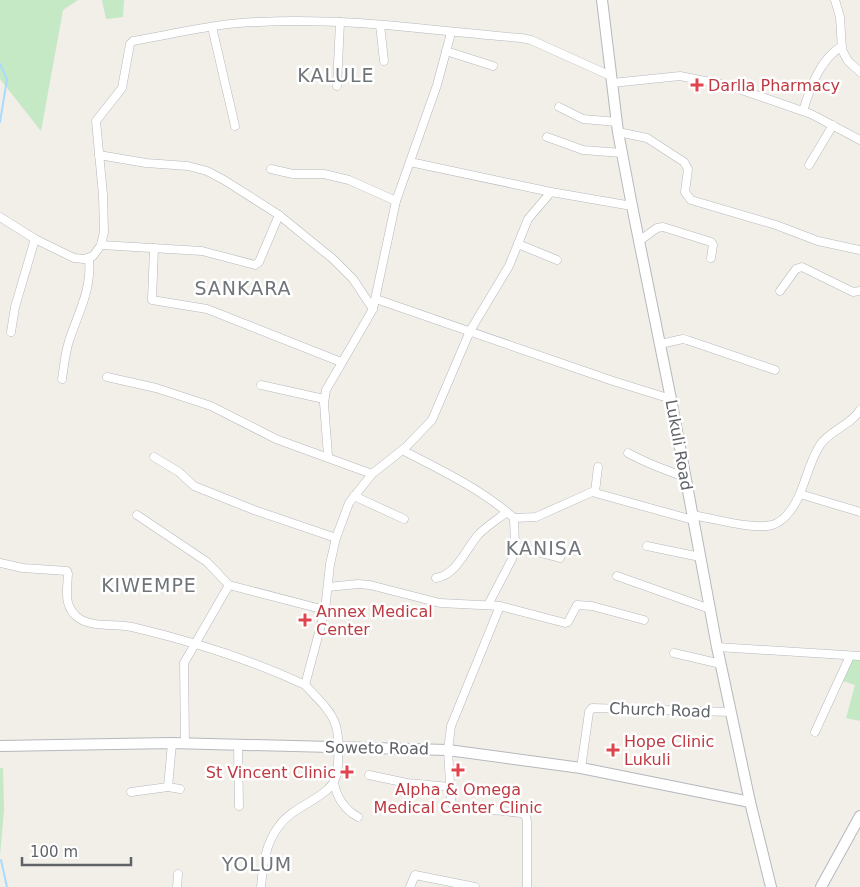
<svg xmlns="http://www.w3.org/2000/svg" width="860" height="887" font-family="'DejaVu Sans',sans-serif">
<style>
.green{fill:#c5e8c5}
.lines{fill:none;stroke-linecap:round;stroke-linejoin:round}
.stream{stroke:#aadaff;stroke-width:2}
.minor-casing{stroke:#b5b8bc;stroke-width:9}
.tertiary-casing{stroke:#b5b8bc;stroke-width:12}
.minor{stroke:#fff;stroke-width:8}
.tertiary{stroke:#fff;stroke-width:10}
.health-dot{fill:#e0444e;stroke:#fff;stroke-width:2}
.labels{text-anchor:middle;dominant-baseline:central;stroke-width:5;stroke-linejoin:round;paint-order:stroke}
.health-label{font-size:16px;fill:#be3a42;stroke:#fff;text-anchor:start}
.street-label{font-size:16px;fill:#5f6368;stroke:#fff}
.quarter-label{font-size:19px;letter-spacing:1px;fill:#70757a;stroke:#fff}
</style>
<rect width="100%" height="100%" fill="#f1efe8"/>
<g class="green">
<polygon points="0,0 78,0 63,10 41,131 0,79"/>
<polygon points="102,0 124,0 123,17 106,19"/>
<polygon points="854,657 860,658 860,721 846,718 855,685 843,681"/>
<polygon points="0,768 3,768 4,810 0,856"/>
</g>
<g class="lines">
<g class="stream">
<polyline points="0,64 7,79 0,122"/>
<polyline points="1,860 7,887"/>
</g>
<defs>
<g id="minor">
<polyline points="835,0 840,17 842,50 848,61 860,72"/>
<polyline points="380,25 384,61"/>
<polyline points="212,27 235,126"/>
<polyline points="446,51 493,66"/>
<polyline points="612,83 680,76 730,86 811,114 860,140"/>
<polyline points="337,86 340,22"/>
<polyline points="559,107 583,119 617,122"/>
<path d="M803,111C810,88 820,59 842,46"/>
<polyline points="618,132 647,138 684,162 688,169 685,192 691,200 776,225 818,241 860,250"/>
<polyline points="547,137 583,150 622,153"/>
<polyline points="99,155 146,163 188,166 207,171 224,180 279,215 333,259 353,279 373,309"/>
<polyline points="410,162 551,192 632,206"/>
<polyline points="809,165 833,125"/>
<polyline points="271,169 293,174 324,174 349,180 396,201"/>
<path d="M0,217L35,239L74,258L84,259L93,256L101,245L104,232L103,195L96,121L122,88L130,44L133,41C174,34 216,23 258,22C346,17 433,31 521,38L531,40L611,76"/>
<polyline points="639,241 657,228 663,227 711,242 713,245 711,258"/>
<polyline points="518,244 557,260"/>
<polyline points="101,245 202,251 255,265 259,262 279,215"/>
<polyline points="154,248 152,300 207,309 341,362"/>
<polyline points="780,291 796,269 802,267 853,292 860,291"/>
<polyline points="376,299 613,381 671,399"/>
<polyline points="11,332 15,307 35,239"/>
<polyline points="660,344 683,339 687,340 775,370"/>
<polyline points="107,377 156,388 211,406 276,439 372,474"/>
<path d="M62,379C64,367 65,353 69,341C78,313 92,290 89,259"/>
<polyline points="261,385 324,399"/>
<path d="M402,450C441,470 481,489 514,518L536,517L592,492L693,520"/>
<path d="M628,453C646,463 665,470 685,477"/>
<polyline points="328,456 324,403 326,390 373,309 396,201 437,85 451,33"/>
<polyline points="154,457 179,472 194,486 254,510 336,538"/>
<polyline points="595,492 598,467"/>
<polyline points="800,494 860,512"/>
<polyline points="354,496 404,519"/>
<polyline points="137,515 207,562 229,585 325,610"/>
<path d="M692,515C713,518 751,530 772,525C786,521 796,504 801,491C807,476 811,459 820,445C830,430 851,425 860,410"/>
<polyline points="515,546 560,558"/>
<polyline points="647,546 700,557"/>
<path d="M0,563L23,568L67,571L68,574C67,591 63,608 80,619C92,627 117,624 132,627C191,641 250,659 305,685"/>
<polyline points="617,576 710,609"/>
<path d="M436,578C457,575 466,548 479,534C487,526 498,519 507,512"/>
<polyline points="328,587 358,584 370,585 440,603 500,606 565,623 568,622 577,605 592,606 644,620"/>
<polyline points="488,605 512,559 515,546 514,518"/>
<path d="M500,606L451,726L448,750L451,800L452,804L456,806L521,813C527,816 527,818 527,824V887"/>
<polyline points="717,647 860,656"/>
<polyline points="674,653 721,664"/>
<polyline points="815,732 850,656"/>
<polyline points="172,743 168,787 180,789"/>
<polyline points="185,743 184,663 229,585"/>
<polyline points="238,745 239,806"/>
<polyline points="581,768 589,712 592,708 731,712"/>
<polyline points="369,775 407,783 450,787"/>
<path d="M334,782C336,797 345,810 358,817"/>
<polyline points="131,792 168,787"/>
<polyline points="177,887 178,874"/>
<path d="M261,887C263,865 265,844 279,826C291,809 313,803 328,789C336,782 338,772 338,762C341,719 333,715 305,685L325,610L330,564L336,538L349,503L372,474L406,447L432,420L470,331L509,266L528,219L551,192"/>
<polyline points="410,887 415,875 475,887"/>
</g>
<g id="tertiary">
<polyline points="602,0 618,132 632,206 671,399 717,647 750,802 771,887"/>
<polyline points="0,746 172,743 448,750 581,768 750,802"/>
<polyline points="821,887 860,816"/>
</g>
</defs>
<use href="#minor" class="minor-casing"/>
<use href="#tertiary" class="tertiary-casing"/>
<use href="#minor" class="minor"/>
<use href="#tertiary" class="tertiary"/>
</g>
<g class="health-dot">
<path d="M694.5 77.5h5v5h5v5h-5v5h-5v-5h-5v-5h5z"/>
<path d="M302.5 612.5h5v5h5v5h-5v5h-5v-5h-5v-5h5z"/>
<path d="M610.5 742.5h5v5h5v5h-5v5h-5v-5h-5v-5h5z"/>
<path d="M455.5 762.5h5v5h5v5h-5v5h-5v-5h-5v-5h5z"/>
<path d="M344.5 764.5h5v5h5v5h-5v5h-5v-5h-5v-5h5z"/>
</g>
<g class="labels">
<g class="health-label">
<text x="708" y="85">Darlla Pharmacy</text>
<text x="316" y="611">Annex Medical<tspan x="316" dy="18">Center</tspan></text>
<text x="624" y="741">Hope Clinic<tspan x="624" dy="18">Lukuli</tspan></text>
<text x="336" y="772" text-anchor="end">St Vincent Clinic</text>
<text x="458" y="789" text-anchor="middle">Alpha &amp; Omega<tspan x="458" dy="18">Medical Center Clinic</tspan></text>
</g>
<g class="street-label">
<text transform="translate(679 445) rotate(80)">Lukuli Road</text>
<text transform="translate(660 710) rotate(2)">Church Road</text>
<text transform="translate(377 748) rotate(1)">Soweto Road</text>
</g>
<g class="quarter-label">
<text x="336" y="75">KALULE</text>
<text x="243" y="288">SANKARA</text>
<text x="544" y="548">KANISA</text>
<text x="149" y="585">KIWEMPE</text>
<text x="257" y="864">YOLUM</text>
</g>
</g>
<path d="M22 857v8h109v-8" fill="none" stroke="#5f6368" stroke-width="2.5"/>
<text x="30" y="857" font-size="15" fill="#5f6368" stroke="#ffffff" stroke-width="4" paint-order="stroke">100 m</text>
</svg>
